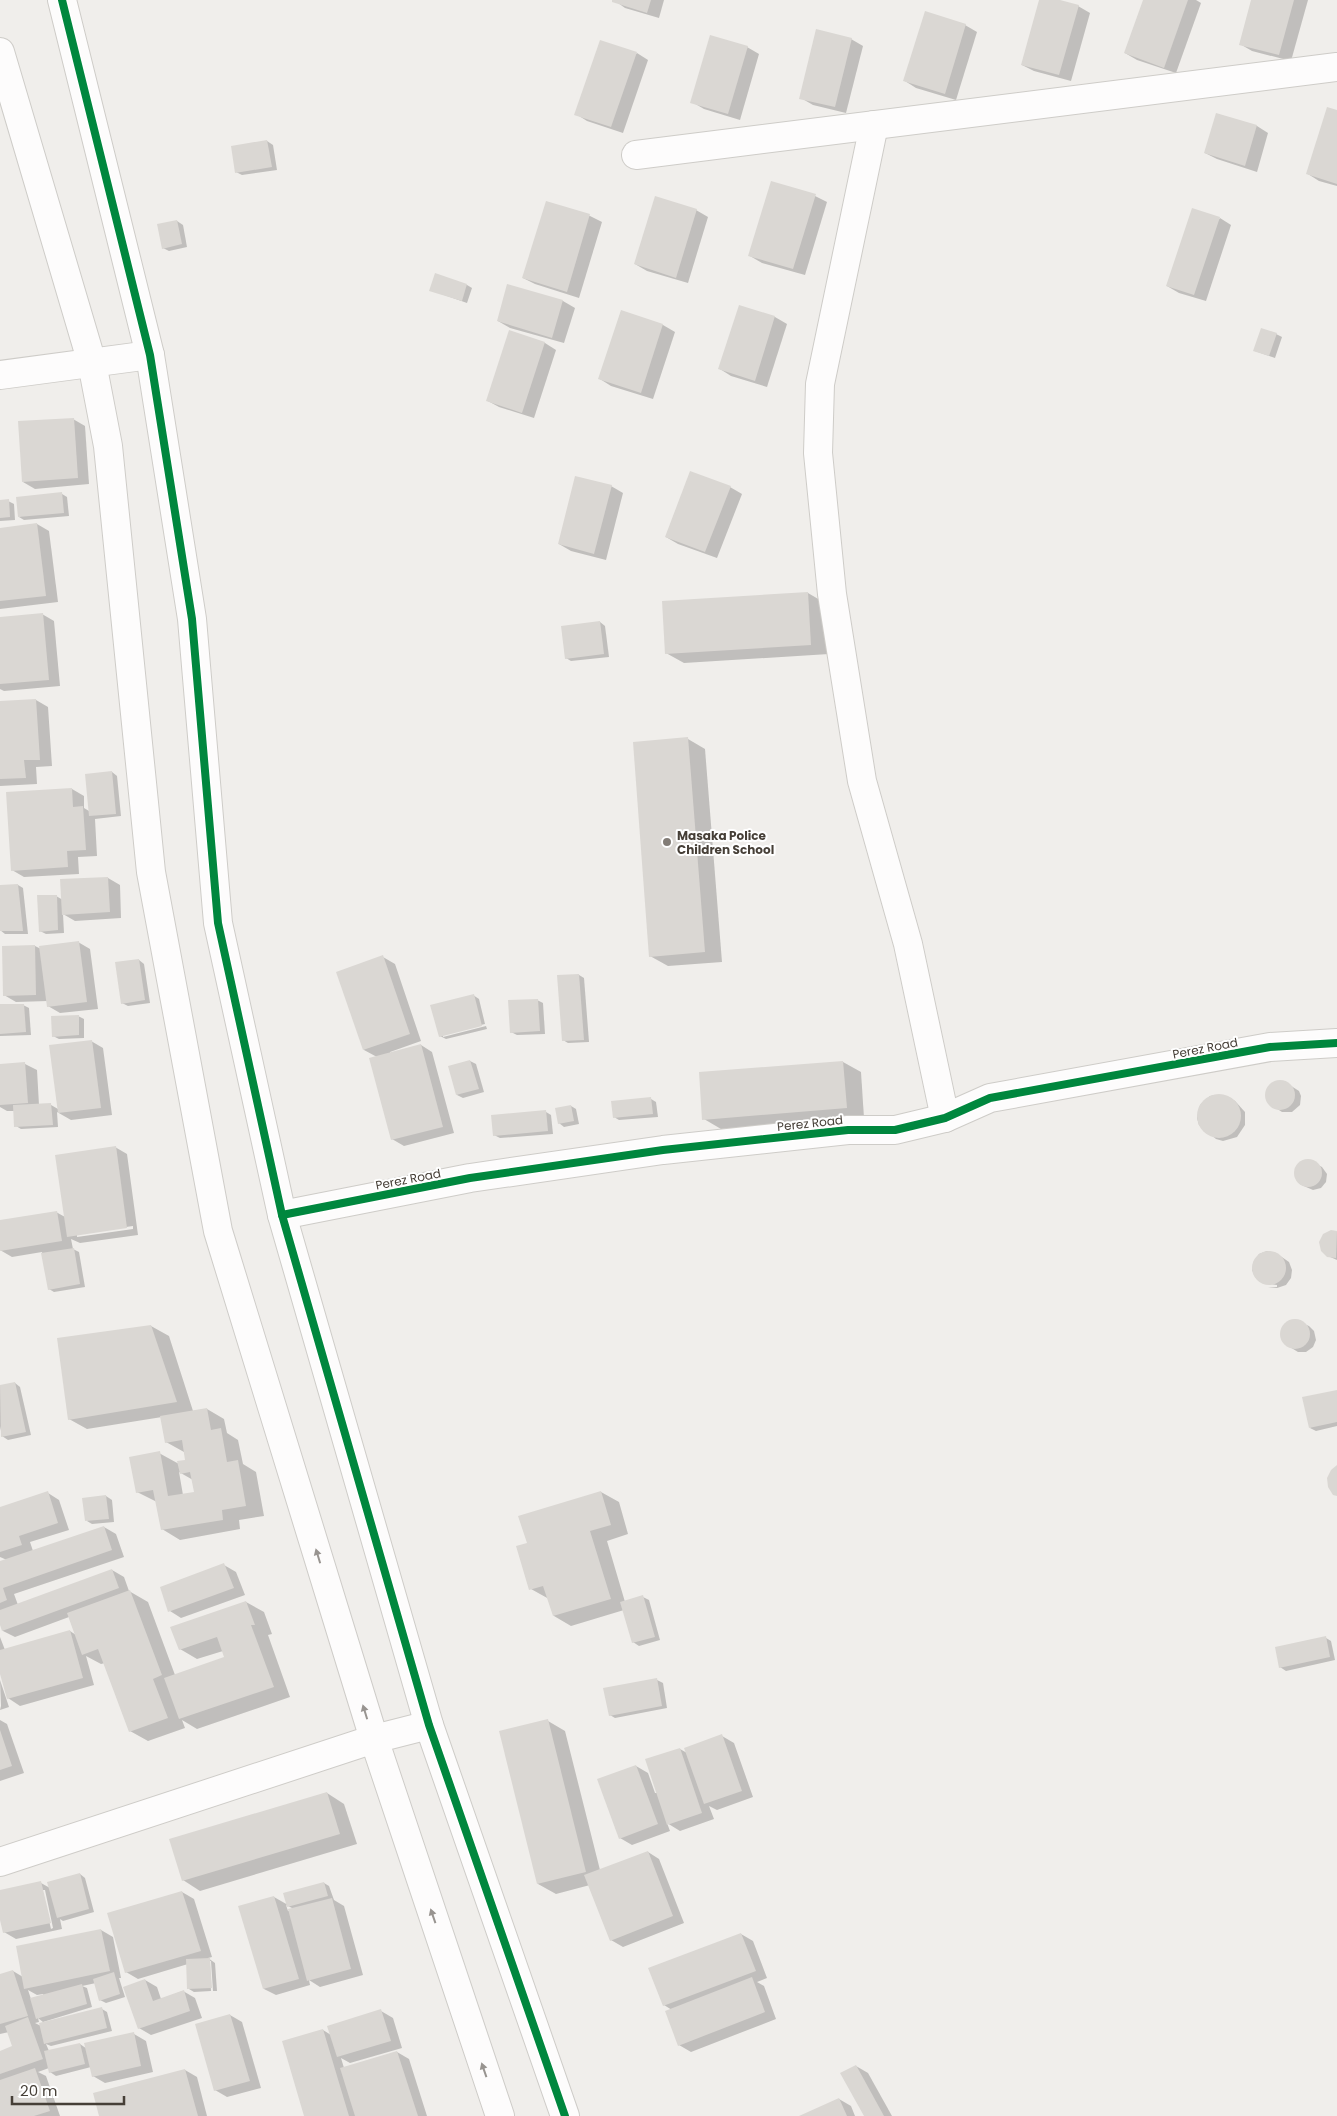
<svg xmlns="http://www.w3.org/2000/svg" width="1337" height="2116" font-family="Poppins,sans-serif">
<style>
.shadow{fill:#0003;fill-rule:evenodd}
.building{fill:#dad7d3}
.lines{fill:none;stroke-linecap:round;stroke-linejoin:round}
.minor-casing{stroke:#ceccc8;stroke-width:30}
.minor{stroke:#fdfcfc;stroke-width:28}
.cycleway-casing{stroke:#fff;stroke-width:11}
.cycleway{stroke:#00873e;stroke-width:8}
.oneway{fill:#989490}
.poi-dot{fill:#827c76;stroke:#fff;stroke-width:2}
.labels{text-anchor:middle;dominant-baseline:central;stroke-width:4;stroke-linejoin:round;paint-order:stroke}
.poi-label{font-size:12px;font-weight:bold;fill:#463f37;stroke:#fff;text-anchor:start}
.street-label{font-size:12px;fill:#463f37;stroke:#fff}
</style>
<rect width="100%" height="100%" fill="#f0eeeb"/>
<g class="shadow">
<polygon points="614,0 664,0 659,18 625,8"/>
<polygon points="1040,0 1055,0 1078,6 1090,13 1071,81 1034,71 1022,65"/>
<polygon points="1144,0 1196,0 1201,3 1176,73 1137,60 1125,53"/>
<polygon points="1252,0 1308,0 1291,61 1252,51 1240,44"/>
<polygon points="965,25 977,32 956,100 916,88 905,81"/>
<polygon points="851,39 863,46 846,113 813,105 801,98"/>
<polygon points="747,47 759,54 740,120 704,109 692,102"/>
<polygon points="637,53 648,60 623,133 587,121 576,114"/>
<polygon points="1337,112 1337,186 1319,181 1308,174"/>
<polygon points="1217,114 1257,126 1268,133 1257,172 1217,159 1205,153"/>
<polygon points="267,141 273,145 277,170 242,175 236,172"/>
<polygon points="815,196 827,202 805,275 762,263 750,256"/>
<polygon points="547,202 590,216 602,222 579,298 535,284 523,278"/>
<polygon points="696,210 708,217 688,283 647,271 635,264"/>
<polygon points="1220,218 1231,225 1206,301 1179,293 1167,286"/>
<polygon points="177,221 183,225 187,247 169,251 163,248"/>
<polygon points="467,285 472,288 467,303 430,290"/>
<polygon points="508,285 563,301 575,308 564,343 510,328 498,321"/>
<polygon points="740,307 775,317 787,324 767,387 731,376 720,369"/>
<polygon points="621,312 663,325 675,332 653,399 611,386 600,379"/>
<polygon points="510,332 545,343 556,350 534,418 499,407 488,401"/>
<polygon points="1276,334 1282,337 1275,358 1255,351"/>
<polygon points="73,419 85,426 89,484 35,489 23,482"/>
<polygon points="611,486 623,493 606,560 571,551 559,544"/>
<polygon points="730,487 742,494 717,558 678,544 666,537"/>
<polygon points="62,494 67,497 69,516 24,520 19,517"/>
<polygon points="0,501 8,501 14,504 15,520 0,521"/>
<polygon points="37,524 49,531 58,602 0,609 0,529"/>
<polygon points="808,593 825,603 829,654 684,663 666,653"/>
<polygon points="42,614 54,621 60,686 4,691 0,689 0,618"/>
<polygon points="600,622 605,626 609,657 571,661 566,658"/>
<polygon points="36,700 48,707 52,766 36,767 37,784 0,786 0,702"/>
<polygon points="688,739 705,749 722,962 668,966 650,956"/>
<polygon points="112,772 117,776 121,816 95,819 97,856 78,857 79,874 24,877 12,870 72,789 84,796 84,808 89,811"/>
<polygon points="108,878 120,885 121,918 75,921 63,914 64,933 46,934 40,931 56,896 63,900"/>
<polygon points="18,885 23,888 28,934 5,934 0,930 0,886"/>
<polygon points="78,942 90,949 98,1009 60,1013 48,1006 48,1001 16,1002 4,995 35,946 41,949"/>
<polygon points="383,957 395,964 421,1041 390,1052 390,1054 421,1045 432,1052 454,1133 404,1146 392,1139 377,1057 364,1050"/>
<polygon points="139,960 144,964 150,1003 128,1006 122,1003"/>
<polygon points="579,975 584,978 589,1042 568,1043 563,1040"/>
<polygon points="473,995 479,999 485,1024 443,1034 443,1037 486,1026 487,1029 446,1039 440,1036"/>
<polygon points="537,1000 543,1003 545,1034 517,1035 511,1032"/>
<polygon points="0,1005 23,1005 29,1008 31,1035 0,1036"/>
<polygon points="78,1016 84,1019 84,1038 59,1039 53,1036"/>
<polygon points="91,1041 103,1048 112,1115 71,1120 57,1112 58,1127 21,1129 16,1126 15,1111 7,1111 0,1107 0,1065 25,1064 37,1070 39,1105 51,1105 58,1109"/>
<polygon points="470,1061 476,1064 484,1092 463,1098 457,1095"/>
<polygon points="843,1062 861,1072 864,1118 721,1129 704,1119"/>
<polygon points="1276,1081 1285,1082 1299,1091 1301,1096 1300,1105 1292,1112 1282,1112 1268,1103 1267,1090"/>
<polygon points="1216,1095 1229,1097 1235,1101 1245,1112 1245,1125 1237,1137 1223,1141 1216,1139 1199,1125 1197,1118 1200,1105 1210,1096"/>
<polygon points="651,1099 656,1102 658,1117 619,1120 614,1117"/>
<polygon points="571,1106 576,1109 579,1124 564,1127 559,1123"/>
<polygon points="546,1112 551,1115 553,1134 500,1138 494,1135"/>
<path d="M115,1147L127,1154L138,1235L80,1243L71,1239L73,1249L79,1252L85,1287L54,1292L49,1289L42,1252L12,1257L0,1250V1221L56,1212L65,1217ZM133,1226V1229L77,1237V1234Z"/>
<polygon points="1308,1160 1322,1167 1327,1174 1326,1182 1321,1188 1313,1190 1306,1187 1300,1184 1295,1177 1295,1169 1301,1163"/>
<polygon points="1331,1232 1337,1232 1337,1260 1328,1256"/>
<polygon points="1267,1251 1276,1253 1289,1262 1292,1270 1291,1278 1286,1285 1277,1288 1268,1287 1277,1287 1277,1285 1262,1283 1256,1278 1252,1270 1254,1261 1259,1254"/>
<polygon points="1294,1320 1309,1326 1314,1331 1316,1340 1313,1347 1306,1352 1298,1352 1285,1344 1281,1337 1282,1329 1287,1323"/>
<path d="M151,1326L169,1336L193,1411L207,1409L224,1419L227,1433L238,1440L243,1464L256,1472L264,1516L239,1520L240,1529L180,1540L162,1529L157,1502L137,1492L159,1453L179,1464L187,1461L184,1452L166,1442L162,1417L87,1429L69,1419ZM179,1472L193,1480L195,1493L183,1495Z"/>
<polygon points="15,1383 20,1387 31,1435 8,1440 2,1436 0,1426 0,1386"/>
<polygon points="1337,1391 1337,1426 1316,1431 1310,1428"/>
<polygon points="601,1492 619,1502 628,1534 607,1541 625,1602 643,1597 649,1600 660,1640 639,1646 633,1642 624,1610 571,1626 554,1616 549,1599 531,1589 529,1544"/>
<polygon points="48,1493 59,1500 69,1530 30,1542 33,1551 104,1527 116,1534 124,1557 14,1594 18,1605 112,1570 124,1577 129,1591 148,1602 175,1675 225,1658 223,1651 197,1659 180,1649 246,1602 264,1612 272,1634 268,1635 290,1697 197,1729 182,1720 185,1728 148,1741 130,1731 105,1663 101,1664 86,1656 94,1685 20,1706 8,1698 0,1669 0,1637 5,1650 70,1631 76,1635 69,1617 15,1637 3,1631 0,1621 0,1563 7,1560 0,1557 0,1508"/>
<polygon points="106,1496 112,1500 114,1522 92,1524 87,1521"/>
<polygon points="224,1565 236,1572 245,1595 181,1618 170,1611"/>
<polygon points="1326,1638 1331,1641 1335,1660 1286,1671 1280,1667"/>
<polygon points="0,1680 9,1707 0,1710 1,1706"/>
<polygon points="657,1680 663,1683 667,1708 615,1718 610,1715"/>
<polygon points="0,1720 7,1724 24,1773 0,1781"/>
<polygon points="548,1721 565,1731 600,1870 648,1852 659,1859 684,1923 623,1947 611,1940 590,1885 556,1894 538,1884"/>
<polygon points="722,1736 734,1743 753,1797 717,1810 709,1806 714,1819 680,1831 667,1823 670,1831 632,1845 620,1838 636,1766 648,1773 655,1793 657,1793 680,1749 687,1753"/>
<polygon points="327,1793 344,1804 357,1844 200,1891 183,1880"/>
<path d="M80,1874L85,1878L94,1912L63,1921L60,1919L62,1929L16,1939L4,1932L0,1914V1892L41,1883L50,1888ZM42,1890H45L53,1928L51,1929Z"/>
<path d="M324,1883L329,1886L334,1900L344,1906L363,1975L320,1987L309,1980L310,1985L276,1995L264,1989L274,1897L288,1905ZM286,1905L294,1909L288,1911Z"/>
<polygon points="182,1892 194,1899 212,1957 208,1958 215,1963 217,1991 213,1991 211,1961 209,1961 211,1991 194,1992 189,1989 188,1964 138,1979 126,1972"/>
<path d="M101,1930L113,1937L121,1978H119L125,1997L106,2003L100,2000L96,1983L82,1986L87,1988L92,2007L43,2022L38,2018L39,2022L35,2023L41,2026L102,2009L107,2012L112,2031L51,2046L46,2044L49,2051L80,2044L87,2049L134,2034L146,2041L153,2072L105,2083L93,2076L91,2067L56,2076L50,2072L49,2068L38,2072L46,2076L60,2116H0V2052L14,2047L9,2032L0,2034V1975L13,1971L23,1977ZM28,1990L37,1995L43,1994L44,1996L31,1999Z"/>
<polygon points="741,1934 753,1941 767,1978 757,1982 764,1986 776,2019 691,2052 679,2045 672,2010 664,2005"/>
<polygon points="145,1980 157,1987 161,1999 183,1991 195,1998 202,2018 151,2035 139,2028"/>
<polygon points="381,2011 393,2018 402,2048 350,2063 341,2058 344,2068 397,2052 409,2059 427,2116 305,2116 323,2030 331,2035"/>
<polygon points="230,2015 242,2022 261,2088 227,2097 215,2090"/>
<polygon points="856,2066 868,2073 892,2116 866,2116"/>
<polygon points="185,2070 197,2077 207,2116 100,2116"/>
<polygon points="839,2099 851,2106 855,2116 802,2116"/>
</g>
<g class="building">
<polygon points="612,0 651,0 647,13 612,2"/>
<polygon points="1039,0 1060,0 1079,5 1059,75 1021,65"/>
<polygon points="1143,0 1188,0 1164,68 1124,53"/>
<polygon points="1251,0 1294,0 1279,55 1239,45"/>
<polygon points="925,11 966,24 945,94 903,81"/>
<polygon points="816,29 852,38 835,107 799,99"/>
<polygon points="710,35 748,46 728,114 690,103"/>
<polygon points="600,40 637,52 611,127 574,115"/>
<polygon points="1327,107 1337,110 1337,184 1306,174"/>
<polygon points="1216,113 1257,125 1245,166 1204,153"/>
<polygon points="267,140 272,167 235,173 231,146"/>
<polygon points="771,181 816,194 793,269 748,256"/>
<polygon points="655,196 697,209 676,278 634,264"/>
<polygon points="546,201 590,214 567,292 522,278"/>
<polygon points="1192,208 1220,217 1194,295 1166,286"/>
<polygon points="177,220 182,244 162,249 157,224"/>
<polygon points="435,273 467,284 462,301 429,291"/>
<polygon points="507,284 563,300 552,338 497,321"/>
<polygon points="739,305 775,316 755,381 718,369"/>
<polygon points="621,310 663,324 641,393 598,379"/>
<polygon points="1261,328 1277,333 1269,356 1253,351"/>
<polygon points="509,330 545,342 522,413 486,401"/>
<polygon points="74,418 78,478 22,482 18,421"/>
<polygon points="690,471 731,486 705,552 665,537"/>
<polygon points="575,476 612,485 594,554 558,544"/>
<polygon points="62,492 64,513 18,517 16,497"/>
<polygon points="9,499 10,517 0,518 0,500"/>
<polygon points="37,523 46,596 0,601 0,528"/>
<polygon points="808,592 811,645 665,654 662,601"/>
<polygon points="43,613 49,680 0,684 0,617"/>
<polygon points="600,621 604,654 565,659 561,626"/>
<polygon points="36,699 40,760 24,760 26,778 0,779 0,701"/>
<polygon points="688,737 705,952 649,957 633,742"/>
<polygon points="112,771 116,814 89,816 85,774"/>
<polygon points="72,788 73,807 83,806 86,850 67,851 68,867 11,871 6,792"/>
<polygon points="108,877 110,912 62,915 60,879"/>
<polygon points="18,884 23,931 0,931 0,885"/>
<polygon points="37,895 57,895 58,930 39,932"/>
<polygon points="79,941 87,1002 47,1007 39,946"/>
<polygon points="35,945 36,995 3,996 2,946"/>
<polygon points="383,955 410,1034 363,1050 336,972"/>
<polygon points="139,959 145,1000 121,1004 115,962"/>
<polygon points="579,974 584,1040 562,1041 557,975"/>
<polygon points="474,994 482,1026 439,1037 430,1005"/>
<polygon points="538,999 540,1031 510,1033 508,1000"/>
<polygon points="0,1004 24,1004 26,1032 0,1034"/>
<polygon points="79,1015 79,1035 52,1037 51,1016"/>
<polygon points="92,1040 101,1108 58,1113 49,1045"/>
<polygon points="421,1044 443,1127 391,1140 369,1058"/>
<polygon points="470,1060 479,1089 456,1095 448,1066"/>
<polygon points="843,1061 847,1108 702,1120 699,1072"/>
<polygon points="25,1062 28,1103 0,1105 0,1064"/>
<circle cx="1280" cy="1095" r="15"/>
<circle cx="1219" cy="1116" r="22"/>
<polygon points="651,1097 653,1114 613,1118 611,1101"/>
<polygon points="51,1103 53,1125 14,1127 13,1105"/>
<polygon points="571,1105 574,1121 558,1124 555,1108"/>
<polygon points="546,1110 548,1131 493,1136 491,1115"/>
<polygon points="116,1146 127,1228 67,1237 55,1155"/>
<circle cx="1308" cy="1173" r="14"/>
<polygon points="57,1211 62,1241 0,1251 0,1220"/>
<polygon points="1331,1230 1337,1231 1336,1258 1327,1257 1321,1251 1319,1242 1323,1234"/>
<polygon points="74,1248 80,1284 48,1290 41,1253"/>
<circle cx="1269" cy="1268" r="17"/>
<circle cx="1295" cy="1334" r="15"/>
<polygon points="151,1325 177,1402 68,1420 57,1338"/>
<polygon points="15,1382 26,1432 1,1437 0,1385"/>
<polygon points="1337,1390 1337,1422 1309,1428 1302,1397"/>
<polygon points="207,1408 211,1430 221,1428 227,1462 238,1460 246,1506 222,1510 223,1520 161,1530 153,1490 136,1493 129,1457 160,1451 168,1496 194,1492 190,1472 180,1474 177,1461 185,1460 182,1440 165,1443 160,1416"/>
<polygon points="1337,1465 1337,1496 1333,1495 1328,1487 1327,1478 1331,1470"/>
<polygon points="48,1491 58,1523 19,1536 22,1545 0,1552 0,1507"/>
<polygon points="601,1491 611,1525 590,1531 611,1599 553,1616 543,1586 529,1590 516,1546 527,1543 518,1516"/>
<polygon points="106,1495 109,1519 85,1521 82,1498"/>
<polygon points="104,1526 112,1550 3,1588 7,1600 0,1603 0,1561"/>
<polygon points="224,1563 234,1588 168,1612 160,1587"/>
<polygon points="112,1569 119,1588 2,1631 0,1625 0,1610"/>
<polygon points="130,1590 162,1675 153,1679 168,1718 129,1732 98,1649 82,1655 67,1613"/>
<polygon points="643,1595 655,1637 632,1643 620,1602"/>
<polygon points="246,1601 255,1625 251,1625 274,1687 179,1719 164,1678 224,1657 217,1637 179,1650 170,1627"/>
<polygon points="70,1630 83,1678 7,1699 0,1674 0,1650"/>
<polygon points="1326,1636 1330,1657 1279,1668 1275,1647"/>
<polygon points="657,1678 662,1706 609,1716 603,1688"/>
<polygon points="548,1719 586,1872 537,1884 499,1731"/>
<polygon points="0,1730 12,1766 0,1770"/>
<polygon points="722,1734 742,1791 704,1804 684,1748"/>
<polygon points="680,1748 702,1813 667,1825 645,1759"/>
<polygon points="636,1765 658,1824 619,1839 597,1779"/>
<polygon points="327,1792 340,1834 182,1881 169,1839"/>
<polygon points="648,1851 673,1916 610,1941 584,1875"/>
<polygon points="80,1873 89,1909 57,1918 47,1882"/>
<polygon points="41,1881 51,1923 3,1933 0,1920 0,1890"/>
<polygon points="324,1882 328,1896 287,1907 283,1893"/>
<polygon points="182,1891 201,1951 125,1973 107,1913"/>
<polygon points="274,1896 299,1979 263,1989 238,1906"/>
<polygon points="332,1898 351,1969 307,1981 288,1909"/>
<polygon points="101,1929 110,1971 24,1989 16,1946"/>
<polygon points="741,1933 756,1971 663,2006 648,1968"/>
<polygon points="210,1958 212,1988 187,1989 186,1959"/>
<polygon points="13,1970 28,2016 0,2024 0,1974"/>
<polygon points="114,1972 120,1994 99,2001 93,1979"/>
<polygon points="752,1977 765,2012 678,2046 665,2011"/>
<polygon points="145,1979 153,2001 184,1990 190,2011 138,2029 123,1987"/>
<polygon points="82,1984 87,2004 36,2019 30,1998"/>
<polygon points="102,2007 107,2028 44,2044 39,2023"/>
<polygon points="381,2009 391,2041 337,2057 327,2026"/>
<polygon points="230,2014 250,2081 214,2091 195,2024"/>
<polygon points="28,2017 43,2059 0,2074 0,2051 12,2046 5,2026"/>
<polygon points="323,2029 337,2076 349,2116 304,2116 282,2041"/>
<polygon points="134,2032 141,2066 92,2077 84,2043"/>
<polygon points="80,2043 85,2064 49,2073 44,2051"/>
<polygon points="397,2051 418,2116 355,2116 340,2068"/>
<polygon points="856,2065 884,2116 864,2116 840,2073"/>
<polygon points="35,2068 50,2111 34,2116 0,2116 0,2080"/>
<polygon points="185,2069 198,2116 99,2116 93,2093"/>
<polygon points="839,2098 847,2116 799,2116"/>
</g>
<g class="lines">
<defs>
<g id="minor">
<polyline points="62,0 150,355 192,619 218,923 282,1215 429,1725 565,2116"/>
<polyline points="0,52 92,363 108,446 151,872 218,1231 374,1739 500,2116"/>
<polyline points="874,125 820,384 818,453 832,594 862,781 908,944 945,1118"/>
<polyline points="636,155 1337,67"/>
<polyline points="0,375 150,355"/>
<polyline points="282,1215 470,1178 663,1150 848,1130 895,1130 945,1118 990,1098 1270,1047 1337,1043"/>
<polyline points="0,1862 374,1739 429,1725"/>
</g>
</defs>
<use href="#minor" class="minor-casing"/>
<use href="#minor" class="minor"/>
<defs>
<g id="cycleway">
<polyline points="62,0 150,355 192,619 218,923 282,1215 429,1725 565,2116"/>
<polyline points="282,1215 470,1178 663,1150 848,1130 895,1130 945,1118 990,1098 1270,1047 1337,1043"/>
</g>
</defs>
<use href="#cycleway" class="cycleway-casing"/>
<use href="#cycleway" class="cycleway"/>
</g>
<defs><path id="oneway-solid" d="M-6-.8H1V-3.2L6.5 0L1 3.2V.8H-6Z" transform="scale(1.25)"/></defs>
<g class="oneway">
<use href="#oneway-solid" transform="translate(318 1556) rotate(-107)"/>
<use href="#oneway-solid" transform="translate(365 1712) rotate(-107)"/>
<use href="#oneway-solid" transform="translate(433 1916) rotate(-109)"/>
<use href="#oneway-solid" transform="translate(484 2070) rotate(-109)"/>
</g>
<circle class="poi-dot" cx="667" cy="842" r="5"/>
<g class="labels">
<g class="poi-label">
<text x="677" y="835">Masaka Police<tspan x="677" dy="14">Children School</tspan></text>
</g>
<g class="street-label">
<text transform="translate(1205 1048) rotate(-11)">Perez Road</text>
<text transform="translate(810 1123) rotate(-6)">Perez Road</text>
<text transform="translate(408 1179) rotate(-11)">Perez Road</text>
</g>
</g>
<path d="M12 2096v8h112v-8" fill="none" stroke="#463f37" stroke-width="2.5"/>
<text x="20" y="2096" font-size="15" fill="#463f37" stroke="#ffffff" stroke-width="4" paint-order="stroke">20 m</text>
</svg>
